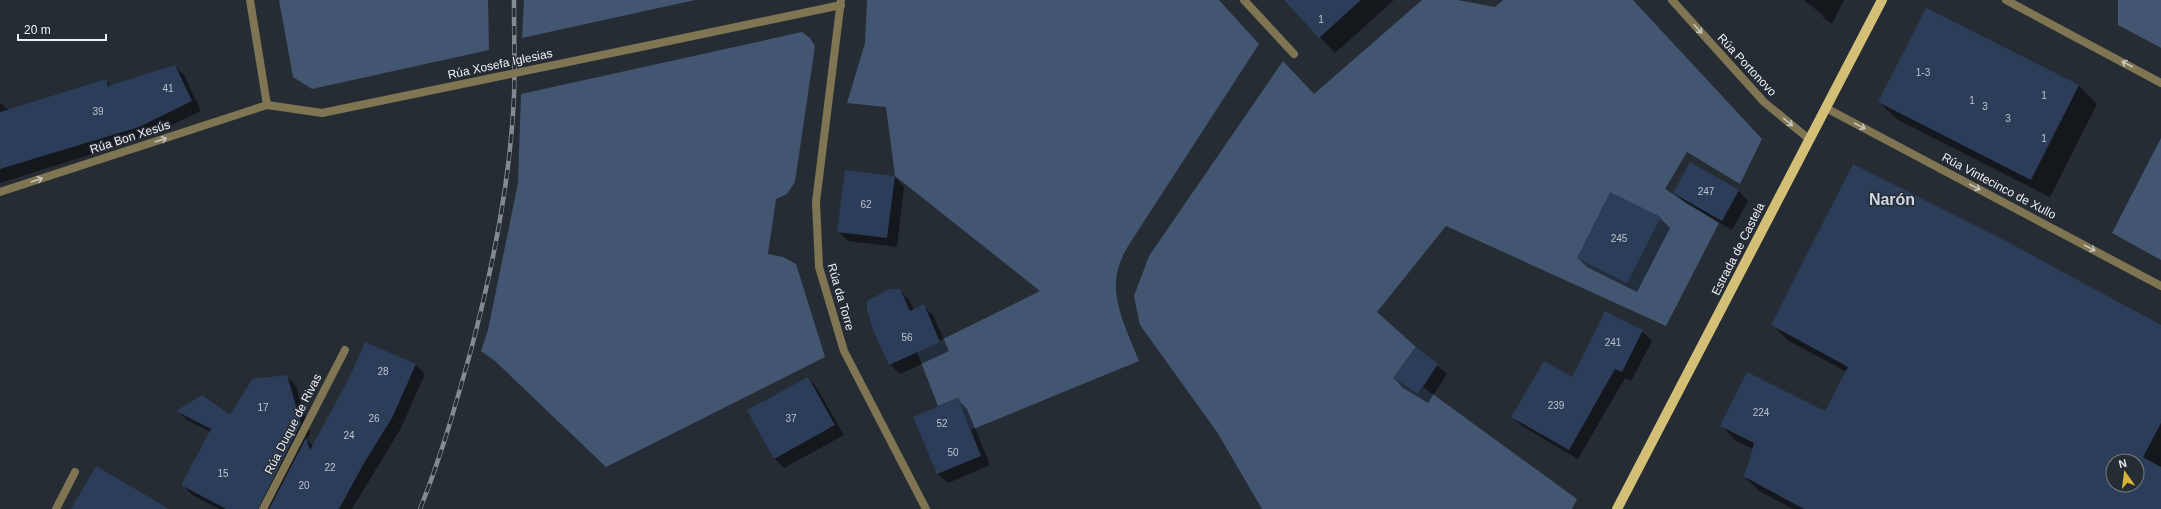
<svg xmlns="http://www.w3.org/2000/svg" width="2161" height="509" font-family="Arial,sans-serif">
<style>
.green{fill:#425571}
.shadow{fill:#0007;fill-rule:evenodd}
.building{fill:#2b3d59;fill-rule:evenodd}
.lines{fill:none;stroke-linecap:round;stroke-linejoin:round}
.street{stroke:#7f7552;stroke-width:8}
.primary{stroke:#d3bf75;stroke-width:10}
.rail-casing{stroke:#848a90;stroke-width:4.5}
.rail{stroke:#262c34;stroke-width:3;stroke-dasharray:9;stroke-linecap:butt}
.street-bridge{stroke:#7f7552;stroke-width:8}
.oneway{stroke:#c6c6bd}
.labels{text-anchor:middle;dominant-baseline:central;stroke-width:3;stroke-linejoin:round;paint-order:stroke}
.number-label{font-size:10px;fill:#bcc4cf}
.street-label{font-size:12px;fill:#edf1f6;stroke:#262c34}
.district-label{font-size:16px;font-weight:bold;fill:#ced6e1;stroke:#262c34}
</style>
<rect width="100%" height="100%" fill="#262c34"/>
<g class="green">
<polygon points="279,0 488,0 489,50 312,89 293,77"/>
<polygon points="524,0 695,0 522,38"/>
<path d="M867,0H1219L1259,44L1130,243C1126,250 1122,256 1120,263C1107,295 1128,332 1139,361L971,430L958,398L938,406L917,352L1040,291L895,176L886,107L847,103L865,43Z"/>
<polygon points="1422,0 1458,0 1495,7 1503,0 1633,0 1762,139 1740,184 1687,152 1665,189 1719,223 1666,326 1446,226 1377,312 1416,347 1393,378 1418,394 1423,387 1577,499 1572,509 1262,509 1217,432 1140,325 1134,296 1149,256 1283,61 1314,94"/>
<polygon points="2118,0 2161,0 2161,48 2118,25"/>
<polygon points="802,32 810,38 815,46 795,182 787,194 776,199 768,254 783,257 796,264 825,357 606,467 495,361 481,351 488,330 518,183 521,94"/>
<polygon points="2161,138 2161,260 2112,233"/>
</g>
<g class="shadow">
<polygon points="1285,0 1394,0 1335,53"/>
<polygon points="1800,0 1823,17 1824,16 1804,0 1844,0 1832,24"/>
<polygon points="1927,10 2079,86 2097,104 2050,197 1898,120 1879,102"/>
<polygon points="175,66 184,75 201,111 149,136 0,183 0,104 2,104 8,110 105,80 111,86"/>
<polygon points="1690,164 1739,191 1748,201 1732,230 1684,202 1674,193"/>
<polygon points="895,177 904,187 897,247 848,241 838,231"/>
<polygon points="1660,218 1670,228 1637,292 1587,267 1578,258"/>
<polygon points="899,290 909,300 914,310 923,306 933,315 949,351 900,374 890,364"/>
<path d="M1772,324L2161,326V509H1793L1759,491L1744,476L1749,466L1753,449L1736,441L1721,425L1825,412L1847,372L1787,340ZM2113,461H2137V485H2113Z"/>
<polygon points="1642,331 1652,341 1631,381 1625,378 1578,459 1522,426 1513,417"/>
<polygon points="1416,348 1447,374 1428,403 1403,388 1394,378"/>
<polygon points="416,365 425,374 401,428 352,509 219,509 192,495 183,485 211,432 187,420 178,411 230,416 286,376 296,386 310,433 307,440 313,446"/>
<polygon points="808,378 817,388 844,435 784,468 775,459 749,411"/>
<polygon points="957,399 967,409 990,465 948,483 938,474 914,418"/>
</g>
<g class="building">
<polygon points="1284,0 1361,0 1319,38"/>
<polygon points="1926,8 2079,85 2031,180 1878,102"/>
<polygon points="175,65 192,101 139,127 0,169 0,112 106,79 108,86"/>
<polygon points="1690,162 1739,190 1722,221 1673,193"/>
<path d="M1853,164L2004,240L2161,325V423L2143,457L2161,467V509H1804L1743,476L1748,465L1754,443L1720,426L1747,372L1825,411L1848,367L1771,325ZM2113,461H2137V485H2113Z"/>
<polygon points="845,170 895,176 887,238 837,232"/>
<polygon points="1610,192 1661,217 1627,283 1577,258"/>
<polygon points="890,289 900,289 910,311 924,304 940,342 889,365 873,330 867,309 867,301"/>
<polygon points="1605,311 1643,330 1622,372 1615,369 1569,450 1511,417 1544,361 1572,377"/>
<polygon points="365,342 416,364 392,418 364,463 339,509 269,509 306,438 310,450 349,378"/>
<polygon points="1416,347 1438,364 1418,394 1393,378"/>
<polygon points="287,375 301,423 258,509 226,509 181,485 211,429 176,411 202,395 230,415 252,379"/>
<polygon points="808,377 835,425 774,459 747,410"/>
<polygon points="958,398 981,456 937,474 913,417"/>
<polygon points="96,466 169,509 71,509"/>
</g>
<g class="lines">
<g class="street">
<polyline points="250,0 267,105"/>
<polyline points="841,0 816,202 819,267 844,351 926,509"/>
<polyline points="1244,0 1294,54"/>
<polyline points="1672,0 1764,102 1809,139"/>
<polyline points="2006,0 2161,83"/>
<polyline points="636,48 841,5"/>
<polyline points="1826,108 2161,286"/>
<polyline points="0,192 267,105 322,113"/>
<polyline points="56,509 75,472"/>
<polyline points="263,509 345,350"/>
</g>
<polyline class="primary" points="1617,509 1882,0"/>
<defs>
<path id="rail" d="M420,509C441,457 456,404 471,350C493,267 510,183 514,97C515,65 514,32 514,0"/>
</defs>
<use href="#rail" class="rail-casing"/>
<use href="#rail" class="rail"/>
<polyline class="street-bridge" points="322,113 636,48"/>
</g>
<defs><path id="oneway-shaft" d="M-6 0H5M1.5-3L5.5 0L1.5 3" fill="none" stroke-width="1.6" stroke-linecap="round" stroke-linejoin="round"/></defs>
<g class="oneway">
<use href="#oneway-shaft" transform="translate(1698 29) rotate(48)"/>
<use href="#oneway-shaft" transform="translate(2127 64) rotate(-152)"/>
<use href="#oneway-shaft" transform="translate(1788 122) rotate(39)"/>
<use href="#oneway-shaft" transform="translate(1860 126) rotate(28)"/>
<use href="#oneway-shaft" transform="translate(161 140) rotate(-18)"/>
<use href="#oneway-shaft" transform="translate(37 180) rotate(-18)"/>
<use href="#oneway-shaft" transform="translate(1975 187) rotate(28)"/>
<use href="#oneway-shaft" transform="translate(2090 248) rotate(28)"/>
</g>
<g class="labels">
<g class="number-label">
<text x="1321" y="19">1</text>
<text x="1923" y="72">1-3</text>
<text x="168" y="88">41</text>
<text x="2044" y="95">1</text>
<text x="1972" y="100">1</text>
<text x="1985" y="106">3</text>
<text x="98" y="111">39</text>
<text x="2008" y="118">3</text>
<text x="2044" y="138">1</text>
<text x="1706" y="191">247</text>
<text x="866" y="204">62</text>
<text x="1619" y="238">245</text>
<text x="907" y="337">56</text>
<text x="1613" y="342">241</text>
<text x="383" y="371">28</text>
<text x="1556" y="405">239</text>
<text x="263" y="407">17</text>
<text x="1761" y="412">224</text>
<text x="374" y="418">26</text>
<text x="791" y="418">37</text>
<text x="942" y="423">52</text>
<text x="349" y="435">24</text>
<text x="953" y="452">50</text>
<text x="330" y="467">22</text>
<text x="223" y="473">15</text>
<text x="304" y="485">20</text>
</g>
<g class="street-label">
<text transform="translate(500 64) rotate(-12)">Rúa Xosefa Iglesias</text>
<text transform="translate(1747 65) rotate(47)">Rúa Portonovo</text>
<text transform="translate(130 137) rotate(-18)">Rúa Bon Xesús</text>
<text transform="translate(1999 186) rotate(28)">Rúa Vintecinco de Xullo</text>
<text transform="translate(1738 249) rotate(-63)">Estrada de Castela</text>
<text transform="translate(841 297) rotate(74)">Rúa da Torre</text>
<text transform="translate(293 424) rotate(-63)">Rúa Duque de Rivas</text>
</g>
<g class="district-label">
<text x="1892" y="199">Narón</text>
</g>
</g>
<g transform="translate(2125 473) rotate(346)"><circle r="19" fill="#262c34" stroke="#767b82"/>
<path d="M0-3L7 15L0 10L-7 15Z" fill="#d5b535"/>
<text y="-6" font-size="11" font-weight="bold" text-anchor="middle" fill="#edf1f6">N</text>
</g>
<path d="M18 34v6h88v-6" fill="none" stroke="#edf1f6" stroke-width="2"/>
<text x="24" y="34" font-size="12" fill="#edf1f6" stroke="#262c34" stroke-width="3" paint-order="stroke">20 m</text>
</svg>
